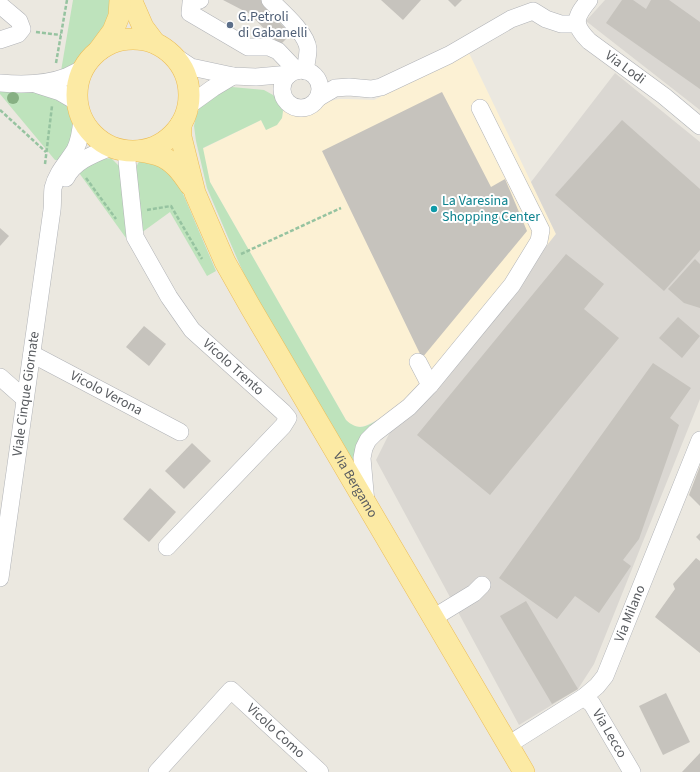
<svg xmlns="http://www.w3.org/2000/svg" width="700" height="772" font-family="'Source Sans 3',sans-serif">
<style>
.commercial{fill:#fcf1d4}
.industrial{fill:#dad7d2}
.green{fill:#bee3bc}
.building{fill:#c6c3bd}
.lines{fill:none;stroke-linecap:round;stroke-linejoin:round}
.minor-casing{stroke:#b1b3b7;stroke-width:18}
.major-casing{stroke:#ecbd58;stroke-width:22}
.path{stroke:#96c3a0;stroke-width:2.5;stroke-dasharray:4 2;stroke-linecap:butt}
.minor{stroke:#fff;stroke-width:17}
.major{stroke:#fceaa4;stroke-width:21}
.tree{fill:#87b083}
.service-dot{fill:#5c6f8a;stroke:#fff;stroke-width:1.5}
.culture-dot{fill:#0f9aa8;stroke:#fff;stroke-width:1.5}
.labels{text-anchor:middle;dominant-baseline:central;stroke-width:4;stroke-linejoin:round;paint-order:stroke}
.service-label{font-size:14px;fill:#4e5e75;stroke:#fff;text-anchor:start}
.street-label{font-size:14px;fill:#595c60;stroke:#fff}
.culture-label{font-size:14px;fill:#0d838f;stroke:#fff;text-anchor:start}
</style>
<rect width="100%" height="100%" fill="#ebe8e0"/>
<polygon class="commercial" points="469,53 556,234 412,416 391,430 383,417 365,426 358,427 351,425 346,420 210,182 202,149 261,120 266,130 277,124 282,118 283,111 339,99 348,99 374,100"/>
<g class="industrial">
<polygon points="605,0 700,0 700,110 586,21"/>
<polygon points="615,73 700,142 700,399 594,664 578,689 519,725 376,460 391,430 412,416 556,234 531,182"/>
</g>
<g class="green">
<polygon points="73,0 111,0 109,17 96,40 89,45 72,65 61,71"/>
<path d="M232,87L264,90L273,95L280,103L283,111L282,118L277,125L266,130L261,120L203,148L210,182L346,420C360,433 368,425 383,417L357,471L257,304L236,256L207,188L196,141L194,126L196,116L200,107L223,89Z"/>
<polygon points="0,90 53,94 68,105 74,119 76,132 62,160 55,160 0,94"/>
<polygon points="111,158 119,166 130,237 126,238 77,170 88,162"/>
<polygon points="142,159 166,168 181,189 216,271 207,276 170,212 141,233 136,168 138,163"/>
</g>
<g class="building">
<polygon points="223,0 266,0 272,3 268,11 291,34 280,45 250,14"/>
<polygon points="381,0 421,0 403,20"/>
<polygon points="448,0 462,0 455,7"/>
<polygon points="622,0 633,0 646,9 651,0 669,0 700,22 700,89 606,23"/>
<polygon points="442,92 491,187 505,179 527,231 422,358 322,151"/>
<polygon points="622,120 700,189 700,250 664,291 555,195"/>
<polygon points="0,228 9,236 0,246"/>
<polygon points="566,254 604,284 584,309 619,338 490,495 417,435"/>
<polygon points="695,259 700,264 700,308 684,303 668,289"/>
<polygon points="678,317 700,336 682,358 659,338"/>
<polygon points="144,326 166,344 149,366 126,347"/>
<polygon points="653,363 691,388 670,418 679,425 639,539 623,560 631,566 599,613 575,596 557,619 499,578"/>
<polygon points="192,443 211,461 184,489 165,471"/>
<polygon points="700,466 700,506 689,495"/>
<polygon points="150,488 176,512 149,542 123,519"/>
<polygon points="700,533 700,541 696,537"/>
<polygon points="696,558 700,561 700,653 655,617 675,589 673,584"/>
<polygon points="526,601 578,689 552,704 500,616"/>
<polygon points="666,693 690,742 663,755 639,706"/>
<polygon points="700,753 700,772 682,772"/>
</g>
<g class="lines">
<defs>
<g id="minor">
<polyline points="200,0 191,3 190,13 248,47 269,47 278,51 297,71"/>
<path d="M270,0C281,11 307,33 308,49C308,56 306,64 305,71"/>
<path id="s1" d="M589,0C575,17 572,24 589,41L664,96L700,126"/>
<polyline points="0,5 19,21 22,29 18,34 0,40"/>
<polyline points="170,53 191,67 233,76 256,77 290,74"/>
<circle cx="301" cy="89" r="19"/>
<path d="M0,83C22,85 45,85 66,77C72,74 78,71 84,68"/>
<polyline points="38,85 60,92 77,102"/>
<polyline points="318,98 335,88 349,87 371,89 381,87 449,55 511,19 533,11 546,19 561,24 577,24"/>
<polyline points="188,106 213,88 233,76"/>
<path id="s2" d="M127,151V161L135,237L169,297L192,330L283,412L288,418L283,426L167,547"/>
<path d="M66,178C74,161 94,154 111,147"/>
<path id="s3" d="M32,354L180,432"/>
<polyline points="0,377 25,399"/>
<polyline points="430,385 512,285 539,241 541,230 480,108"/>
<polyline points="366,503 362,458 364,448 368,440 375,433 409,407 430,385 418,362"/>
<path id="s4" d="M0,578L52,210C53,203 52,195 53,188C57,172 67,163 75,150C80,140 81,130 82,119"/>
<polyline points="433,618 474,593 482,585"/>
<path id="s5" d="M584,697L592,704L632,772"/>
<path id="s6" d="M508,745L584,697L597,686L605,676L700,440"/>
<path id="s7" d="M157,772L231,690L320,772"/>
</g>
<g id="major">
<polyline points="132,0 133,4 143,27 155,43"/>
<circle cx="133" cy="95" r="56"/>
<polyline points="99,50 113,31 119,16 120,0"/>
<path id="s8" d="M181,124V137L195,193L225,262L251,308L524,772"/>
<path d="M139,151C145,152 152,153 158,155C173,160 182,173 190,185"/>
</g>
</defs>
<use href="#minor" class="minor-casing"/>
<use href="#major" class="major-casing"/>
<g class="path">
<polyline points="36,32 61,35"/>
<polyline points="56,63 67,0"/>
<polyline points="0,110 46,152"/>
<polyline points="45,164 52,106"/>
<polyline points="86,178 116,219"/>
<polyline points="147,210 171,206 202,259"/>
<polyline points="241,254 341,208"/>
</g>
<use href="#minor" class="minor"/>
<use href="#major" class="major"/>
</g>
<circle class="tree" cx="13" cy="98" r="6"/>
<circle class="service-dot" cx="230" cy="25" r="4"/>
<circle class="culture-dot" cx="434" cy="209" r="4"/>
<g class="labels">
<g class="service-label">
<text x="238" y="17">G.Petroli<tspan x="238" dy="16">di Gabanelli</tspan></text>
</g>
<g class="street-label">
<text stroke="none"><textPath href="#s1" startOffset="93">Via Lodi</textPath></text>
<text stroke="none"><textPath href="#s2" startOffset="251">Vicolo Trento</textPath></text>
<text stroke="none"><textPath href="#s3" startOffset="84">Vicolo Verona</textPath></text>
<text stroke="none"><textPath href="#s4" startOffset="186">Viale Cinque Giornate</textPath></text>
<text stroke="none"><textPath href="#s8" startOffset="404">Via Bergamo</textPath></text>
<text stroke="none"><textPath href="#s6" startOffset="187">Via Milano</textPath></text>
<text stroke="none"><textPath href="#s7" startOffset="171">Vicolo Como</textPath></text>
<text stroke="none"><textPath href="#s5" startOffset="45">Via Lecco</textPath></text>
</g>
<g class="culture-label">
<text x="442" y="201">La Varesina<tspan x="442" dy="16">Shopping Center</tspan></text>
</g>
</g>
</svg>
